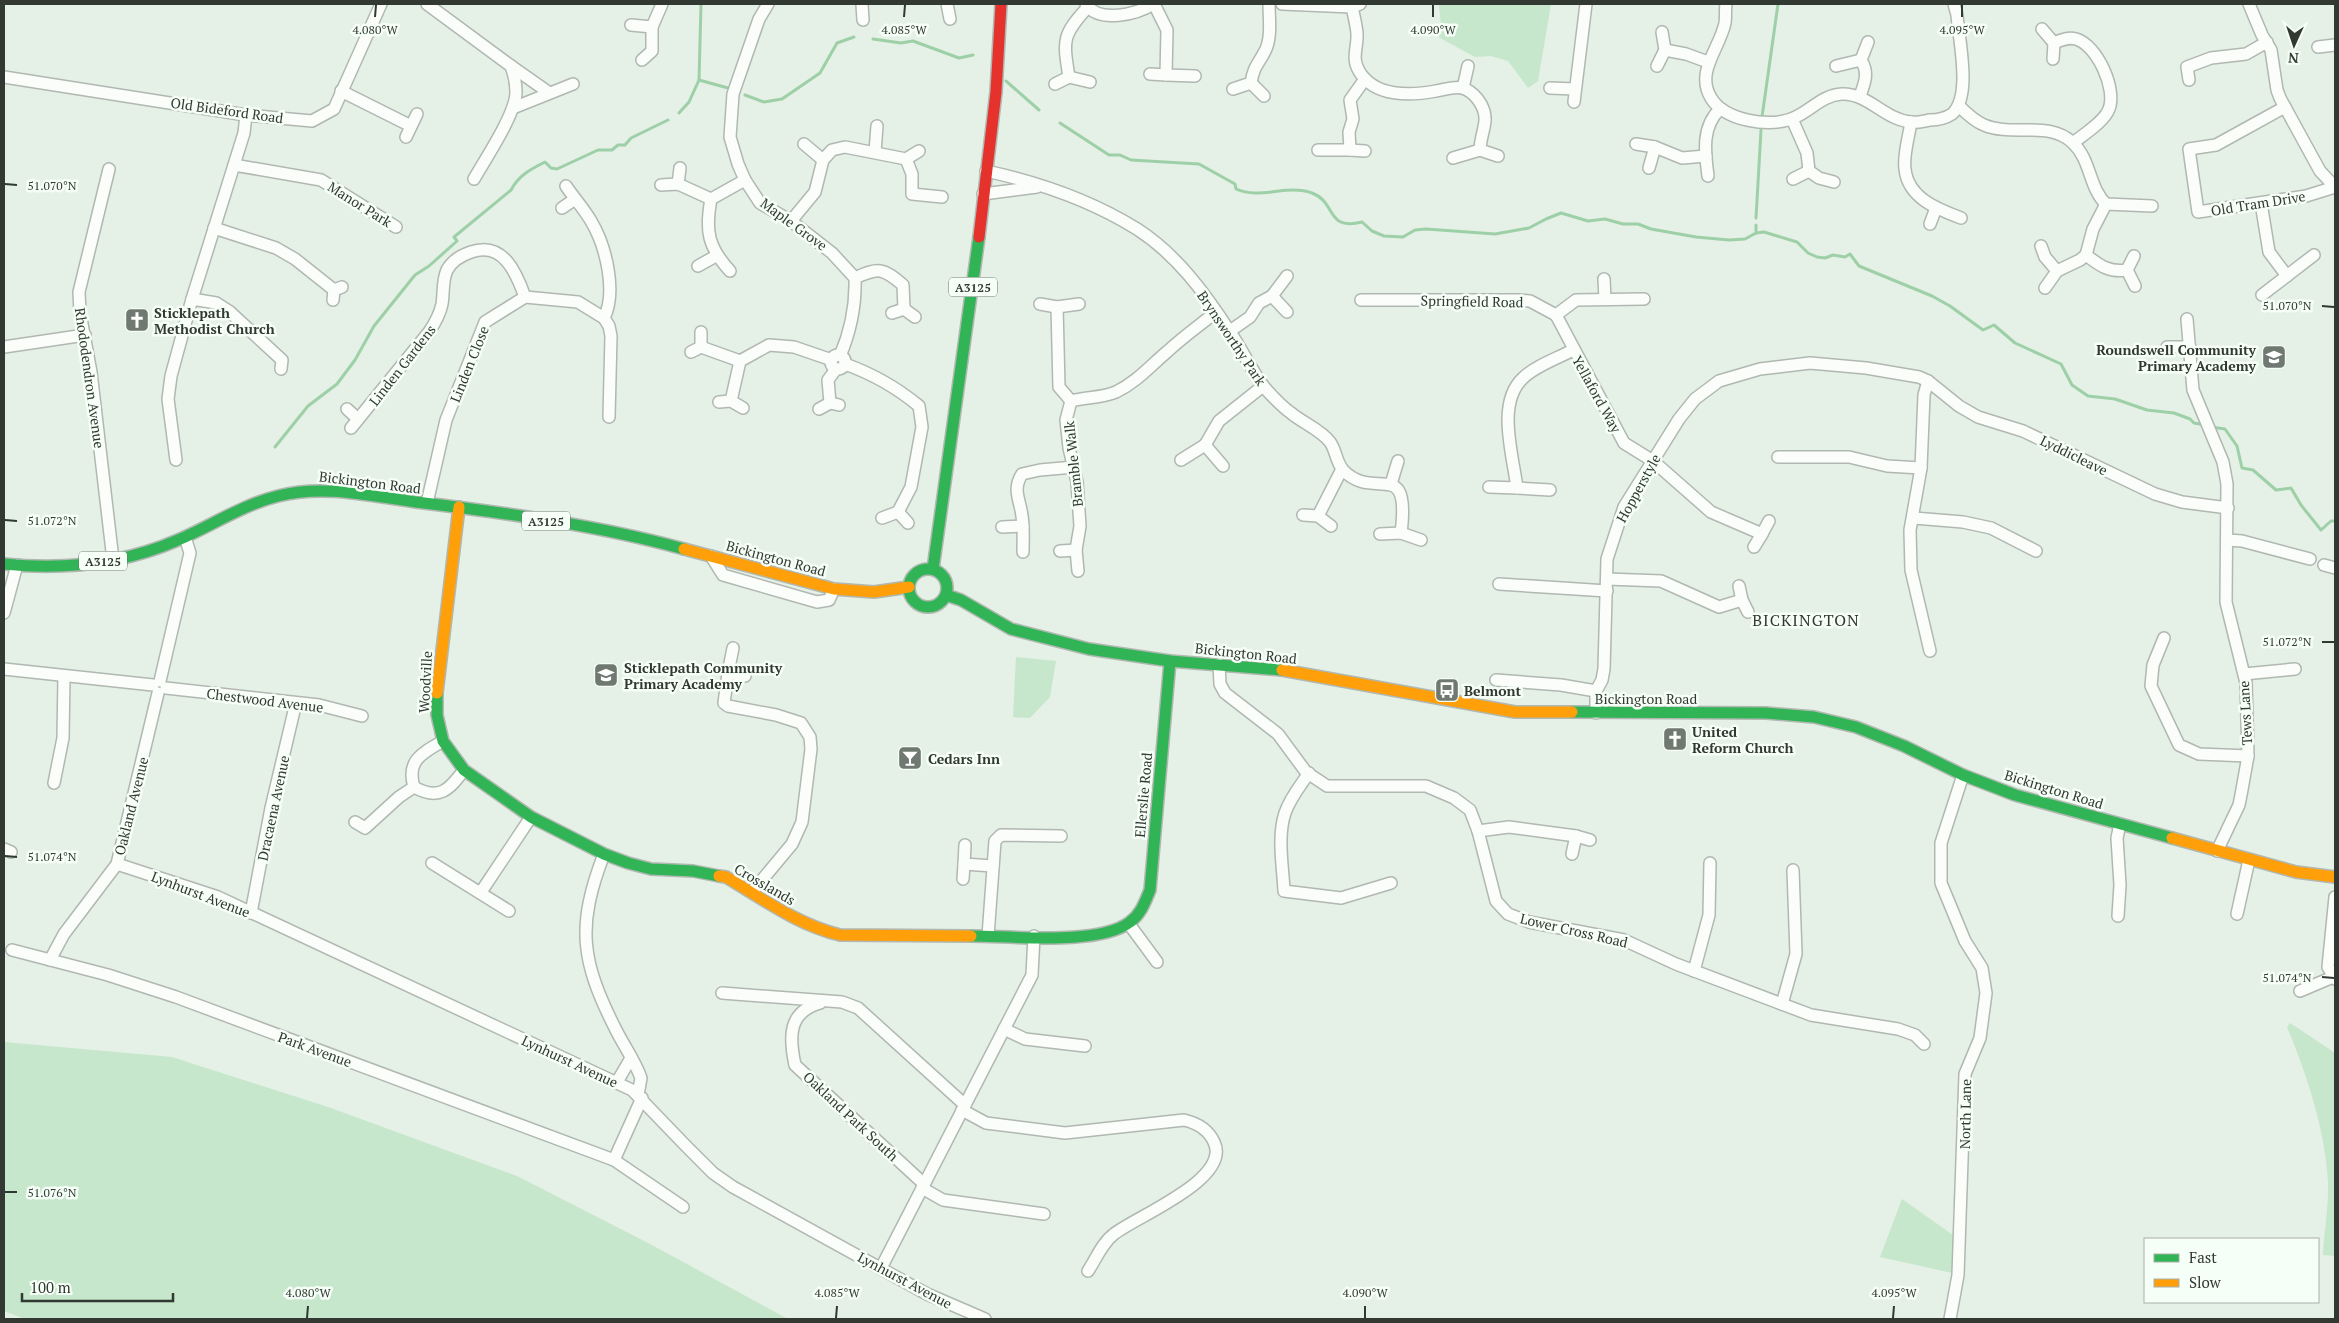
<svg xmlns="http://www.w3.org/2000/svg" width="2339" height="1323" font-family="'PT Serif',serif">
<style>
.green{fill:#c6e7cb}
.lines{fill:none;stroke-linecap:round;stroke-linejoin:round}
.stream{stroke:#9ed0a7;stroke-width:3}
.street-casing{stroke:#b0b8b1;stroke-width:14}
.fast-casing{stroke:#b0b8b1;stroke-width:14}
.slow-casing{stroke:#b0b8b1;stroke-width:14}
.jam-casing{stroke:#b0b8b1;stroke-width:14}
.street{stroke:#fbfdfb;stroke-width:11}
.fast{stroke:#30b455;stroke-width:11}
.slow{stroke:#ff9f0a;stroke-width:11}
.jam{stroke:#e5322d;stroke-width:11}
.ticks{fill:none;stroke:#313932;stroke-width:2}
.labels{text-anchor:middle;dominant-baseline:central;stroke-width:5;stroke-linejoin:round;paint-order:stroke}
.shield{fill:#f6fff7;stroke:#6c746d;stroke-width:1}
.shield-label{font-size:12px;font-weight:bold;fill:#313932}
.street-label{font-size:14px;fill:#313932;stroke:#f6fff7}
.poi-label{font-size:14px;font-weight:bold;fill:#313932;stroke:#f6fff7;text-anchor:start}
.quarter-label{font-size:16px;letter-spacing:1px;fill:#313932;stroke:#f6fff7}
.ticks-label{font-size:12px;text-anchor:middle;fill:#313932;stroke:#f6fff7;stroke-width:5;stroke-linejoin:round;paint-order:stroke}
</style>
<rect width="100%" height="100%" fill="#e5f0e6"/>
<g class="green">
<polygon points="1431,4 1551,4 1538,81 1528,88 1508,61 1491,56 1475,57 1440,38 1432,27 1441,26 1439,5"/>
<polygon points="1016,657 1056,661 1050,697 1030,718 1013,717"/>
<path d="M2290,1023L2335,1053V1256L2323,1255C2324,1231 2329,1206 2328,1182C2325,1129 2307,1075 2287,1027Z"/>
<polygon points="4,1042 172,1057 328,1107 517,1176 650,1244 788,1319 25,1319 4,1311"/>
<polygon points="1902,1199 1957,1238 1952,1273 1880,1257"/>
</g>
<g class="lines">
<g class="stream">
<polyline points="873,39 901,43 913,41 959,58 973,55"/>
<polyline points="699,80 701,4"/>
<polyline points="1006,81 1039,110"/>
<polyline points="745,95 764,102 782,99 820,73 837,43 854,37"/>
<polyline points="679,113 689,102 699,80 728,88"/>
<polyline points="1762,117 1778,4"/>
<path d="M1060,123L1109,155H1120L1131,160L1199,164L1235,184L1236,189C1260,200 1287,184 1312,193C1337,202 1325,231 1362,222L1372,231L1384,236L1403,237L1415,230L1426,229L1495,234L1529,228L1546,219L1561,213L1588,221L1605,219L1623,224H1638L1651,229L1696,237L1729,240L1745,239L1756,233L1764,232L1797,242L1808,253L1817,257L1825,258L1833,255L1845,257L1850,254L1859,266L1932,296L1950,306L1983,330L1994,325L2015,343L2061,364L2072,385L2088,396L2115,399L2147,410L2174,413L2190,419L2194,423L2205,425"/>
<polyline points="1756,218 1761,130"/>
<polyline points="1756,233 1756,225"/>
<polyline points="2211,427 2225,429 2237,446 2242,468 2253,470 2276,490 2291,488 2301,505 2321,530 2331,521 2335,521"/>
<path d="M275,447L308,406L337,384L355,360L374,326L415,275L429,266L457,241L454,237L511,190C519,175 531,169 545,162L551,168L557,169L598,150H612L618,145H625L631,138L668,120"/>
</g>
<defs>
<g id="street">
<path d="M427,4L511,66C514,74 516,83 516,93C515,115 486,158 474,179"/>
<path d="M768,4L759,19L733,94L730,137L738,164L745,180L760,203L791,221L832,253L855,278C856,306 851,330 840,356"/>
<polyline points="862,4 863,20"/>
<polyline points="947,4 950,19"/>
<path d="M1086,4C1099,24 1137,14 1153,4"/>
<polyline points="1154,4 1167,30 1166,75 1195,76"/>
<polyline points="1282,4 1352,7 1360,4"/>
<path d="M1726,4C1725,10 1726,17 1725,23C1720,48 1695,72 1711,98C1725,121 1768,127 1791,119C1809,113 1821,95 1842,94C1868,93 1885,120 1911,122C1917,123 1924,121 1930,120C1937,120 1946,118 1952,114C1972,96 1959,41 1957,15L1954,4"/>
<polyline points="2249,4 2262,35 2271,50 2277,90 2280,98 2320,171 2335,187"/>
<path d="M1352,7C1354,16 1356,24 1357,33C1358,47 1351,58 1359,71C1374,97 1410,96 1436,91C1444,90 1454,86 1462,88C1474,91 1484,105 1485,117C1486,126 1480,138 1480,150L1498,156"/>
<polyline points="631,25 652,27 662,4"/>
<polyline points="2042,29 2054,43"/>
<polyline points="1662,32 1665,50 1686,54 1708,62"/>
<polyline points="2318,47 2335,45"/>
<path d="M2053,59L2054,43C2061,40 2068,37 2076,39C2097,45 2117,89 2109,109C2104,122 2084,134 2073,143"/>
<polyline points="642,60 652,51 652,27"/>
<polyline points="511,66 548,92"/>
<polyline points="1657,66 1665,50"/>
<polyline points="1836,66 1861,60"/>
<polyline points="1150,74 1166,75"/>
<polyline points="4,77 246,115 312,121 334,109 381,4"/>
<path d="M1069,77C1063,40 1062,35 1088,7"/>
<polyline points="2189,80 2187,67 2211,58 2246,54 2267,42"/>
<polyline points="1251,83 1264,96"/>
<polyline points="1055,84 1069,77 1090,82"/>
<polyline points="1463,88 1468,66"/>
<polyline points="1550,88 1575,89"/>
<path d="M1233,89L1251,83C1254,65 1258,65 1265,51C1272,38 1269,18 1269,4"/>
<polyline points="341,91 411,126"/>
<path d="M1860,96C1865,82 1869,73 1861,60L1868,42"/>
<polyline points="1574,102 1586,4"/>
<path d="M1959,106C1966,113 1974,121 1984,125C2012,137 2049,120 2073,143C2091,160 2089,188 2106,204L2152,206"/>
<polyline points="2285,107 2216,145 2189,149 2198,212 2306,196 2335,187"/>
<polyline points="513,108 573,84"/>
<polyline points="1792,119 1807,153 1809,171 1819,178 1834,182"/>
<path d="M1911,122C1909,136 1903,155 1905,169C1908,198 1937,209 1961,218"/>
<polyline points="406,137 417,114"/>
<polyline points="804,144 823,160"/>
<polyline points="1636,144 1655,147 1682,158 1706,156"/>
<polyline points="1318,150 1350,150 1349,132 1353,119 1350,100 1365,79"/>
<polyline points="1350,150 1365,151"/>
<polyline points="875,152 877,126"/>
<polyline points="1453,158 1480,150"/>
<polyline points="906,159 919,151"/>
<polyline points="234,165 321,180 396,227"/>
<polyline points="1649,168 1655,147"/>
<polyline points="109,169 79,292 80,313 91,372 113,560"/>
<path d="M986,171C1037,182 1092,201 1137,229C1176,254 1205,293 1230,332C1242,349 1251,370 1264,387C1272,396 1281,406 1291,413C1303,423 1321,430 1330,442C1336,450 1336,462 1343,470C1374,503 1411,454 1401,533"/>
<path d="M1708,176C1705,153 1701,127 1720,109"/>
<polyline points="1793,179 1809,171"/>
<polyline points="678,184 680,168"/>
<polyline points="661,185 678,184 711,199"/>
<path d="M566,186C574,198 584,209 591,221C606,246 617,292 604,318L609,326L611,336L609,417"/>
<polyline points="983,194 1037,187"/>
<polyline points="2261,203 2269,252 2287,276"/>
<polyline points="562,208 575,199"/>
<polyline points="791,221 815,192 823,160 832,150 845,147 906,159 912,174 912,194 942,197"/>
<polyline points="1930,224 1936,208"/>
<polyline points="214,228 276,248 295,259 334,290"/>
<polyline points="2041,246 2045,257 2057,271"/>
<path d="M2086,255C2099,265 2109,273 2127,270L2135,286"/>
<polyline points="698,266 716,256"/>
<polyline points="2127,270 2134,256"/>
<path d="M730,271C708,247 705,231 711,199L745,180"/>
<path d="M855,278C879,267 883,268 903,285L904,309"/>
<polyline points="1604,279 1605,299"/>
<polyline points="2045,288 2057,271 2080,260 2086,255 2093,229 2106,204"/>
<polyline points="2262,295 2314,255"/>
<polyline points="1272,296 1287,312"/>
<polyline points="192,299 216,303 230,312 282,360 281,369"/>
<polyline points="333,300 334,290 342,287"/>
<polyline points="1361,300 1518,300 1530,301 1556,315"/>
<polyline points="1040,304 1057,307"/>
<polyline points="892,313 904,309 915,317"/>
<polyline points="1556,315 1624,443 1653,461 1711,512 1762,534 1754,547"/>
<polyline points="1556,315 1576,300 1644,299"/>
<polyline points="2187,319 2193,390 2223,462 2227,484 2226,602 2246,683 2248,756 2241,795 2239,805 2217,851"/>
<polyline points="1230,331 1250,317 1259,303 1272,296 1287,276"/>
<polyline points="4,347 85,335"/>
<polyline points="701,347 740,361"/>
<polyline points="2167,347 2190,347"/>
<polyline points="691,352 701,347 701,332"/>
<circle cx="838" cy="362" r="7"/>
<path d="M845,364C873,374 896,387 919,406L922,427L911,487L898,512L882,518"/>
<polyline points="1928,381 1924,395 1921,468 1910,530 1911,570 1930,651"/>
<polyline points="731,401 740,361 769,345 794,347 832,360"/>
<polyline points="1071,401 1059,387 1057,307 1079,304"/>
<polyline points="719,402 731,401 743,408"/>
<polyline points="830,403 828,380 836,369"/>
<polyline points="347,409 358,419"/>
<polyline points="819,409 830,403 839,405"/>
<path d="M351,428L429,332C435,323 440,314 442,304C444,292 442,281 447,270C452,261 462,255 471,252C503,241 516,272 525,297"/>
<polyline points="1205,445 1223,466"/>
<polyline points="1778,457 1849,457 1887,466 1921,468"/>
<polyline points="176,460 168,399 171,376 192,299 244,133 246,115"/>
<polyline points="1181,460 1205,445 1219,421 1263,386"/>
<polyline points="1391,484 1398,461"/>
<path d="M1489,487L1517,488C1513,455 1496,403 1523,378C1535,366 1558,358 1573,350"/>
<polyline points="1517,488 1550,490"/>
<polyline points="427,503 446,420 485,322 525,297 578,302 604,318"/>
<polyline points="898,512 908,523"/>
<polyline points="1303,515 1318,516"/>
<polyline points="1914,518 1963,522 1991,528 2036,551"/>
<polyline points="1331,526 1318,516 1342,469"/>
<polyline points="1002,527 1023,526"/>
<polyline points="1380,534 1401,533 1421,540"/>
<polyline points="1762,534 1769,521"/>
<polyline points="2227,540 2242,541 2310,559"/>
<polyline points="1060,551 1076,550"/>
<path d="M1023,552C1023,540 1024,528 1022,516C1020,499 1012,490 1022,474L1040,470L1074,467"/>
<polyline points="711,556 723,575 817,602 829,600 834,589"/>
<polyline points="2324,565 2335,568"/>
<path d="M1078,571L1076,550L1080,526L1077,482L1069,448L1066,420L1071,401C1086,397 1102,398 1116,392C1137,382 1151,365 1168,351C1183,337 1200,325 1216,312"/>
<polyline points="1607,579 1661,581 1719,607 1742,600"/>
<polyline points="1499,584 1607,591"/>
<polyline points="1739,586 1742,600 1748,612"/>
<polyline points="4,613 17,565"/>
<polyline points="2164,638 2153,665 2151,686 2179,745 2199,754 2248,756"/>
<polyline points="1219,664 1220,684 1225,693 1278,734 1306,772 1327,786 1426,786 1454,798 1470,810 1478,831 1496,901 1508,914 1529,922 1624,940 1676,964 1811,1015 1898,1029 1915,1035 1924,1044"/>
<polyline points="4,669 153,685"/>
<polyline points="728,673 733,648"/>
<polyline points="2244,674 2295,669"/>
<polyline points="745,676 728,673 724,703 728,706 776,715 801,723 810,737 811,749 802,822 792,844 752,892"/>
<polyline points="1496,680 1561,685 1596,691"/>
<polyline points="160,681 190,553 185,537"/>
<polyline points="166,688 319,705 362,716"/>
<polyline points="1596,713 1596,691 1602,680 1604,669 1607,559 1624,507 1679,419 1695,399 1719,381 1760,369 1810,363 1866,368 1919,377 1928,381 1959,406 1978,417 2023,431 2155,494 2182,502 2228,508"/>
<path d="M443,741C422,753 406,761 414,787C439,801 449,790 464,770"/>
<path d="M1309,773C1300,786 1290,798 1285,813C1277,837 1283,867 1284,891L1341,898L1391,883"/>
<polyline points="54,783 63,738 64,676"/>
<polyline points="355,822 365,828 399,797 414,787"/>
<polyline points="1478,831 1509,827 1576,836"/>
<polyline points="965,845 964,864 993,866"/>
<polyline points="4,849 11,852"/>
<path d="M604,854C576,927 581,961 616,1030C624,1046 635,1061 641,1078L638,1095"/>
<polyline points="1572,854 1576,836 1590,840"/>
<polyline points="432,863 509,911"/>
<polyline points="117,864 218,897 632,1090 686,1146 713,1173 733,1187 927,1294 985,1319"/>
<polyline points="963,879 964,864"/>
<polyline points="481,892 531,817"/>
<polyline points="2335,897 2328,967 2335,979"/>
<polyline points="251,913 271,808 294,711 293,704"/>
<polyline points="2237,914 2249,860"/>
<polyline points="2118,916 2120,885 2117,838 2120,824"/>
<polyline points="1129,924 1157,962"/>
<polyline points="988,936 995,841 1001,835 1061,836"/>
<polyline points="12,950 108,975 176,997 614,1160 683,1207"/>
<polyline points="50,960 64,934 117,864 158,693"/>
<polyline points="1694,971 1709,915 1710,863"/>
<polyline points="2300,991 2333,977"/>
<polyline points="722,993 842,1002 858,1008 965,1105"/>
<path d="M820,1003C788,1012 789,1037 795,1065L924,1184"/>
<polyline points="1782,1004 1796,954 1793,870"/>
<polyline points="1004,1029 1025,1039 1085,1046"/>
<polyline points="617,1082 631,1058"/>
<path d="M962,1110L986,1123L1065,1133L1184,1120C1197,1123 1208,1129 1214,1142C1232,1179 1137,1216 1114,1234C1102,1243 1096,1259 1088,1271"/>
<polyline points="614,1160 642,1098"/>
<polyline points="922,1188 943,1200 1044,1214"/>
<polyline points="881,1268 1032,975 1034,936"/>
<polyline points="1950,1319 1958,1275 1965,1074 1980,1038 1986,993 1982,968 1965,941 1941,883 1941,843 1963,775"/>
</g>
<g id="fast">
<path d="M4,564C63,570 123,564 178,540C211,526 242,505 278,496C323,484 371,496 416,502C506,513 597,525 684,549"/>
<circle cx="928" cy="588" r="19"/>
<polyline points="933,569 979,237"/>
<polyline points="946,595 961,600 1011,629 1089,649 1170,661 1282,670"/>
<polyline points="437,693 437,715 443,741 464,770 531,817 604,854 628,863 651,869 693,871 719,876"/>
<polyline points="1572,712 1766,713 1814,717 1856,727 1904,746 1963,775 2015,795 2172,838"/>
<path d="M971,936C1011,936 1099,946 1130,922C1141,914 1145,902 1150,890L1170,661"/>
</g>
<g id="slow">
<polyline points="684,549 834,589 874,592 909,587"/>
<polyline points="1282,670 1515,712 1572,712"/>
<polyline points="437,693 459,507"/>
<polyline points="2172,838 2296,872 2335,877"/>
<path d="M719,876L726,877C763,899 798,925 840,935L971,936"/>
</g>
<polyline id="jam" points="979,237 996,92 1001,4"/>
</defs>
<use href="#street" class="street-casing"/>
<use href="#fast" class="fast-casing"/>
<use href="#slow" class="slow-casing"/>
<use href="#jam" class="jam-casing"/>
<use href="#street" class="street"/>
<use href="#fast" class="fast"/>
<use href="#slow" class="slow"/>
<use href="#jam" class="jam"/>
</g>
<path class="ticks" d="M375,17L376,5M904,17L905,5M1433,17V5M1962,17V5M5,184L17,185M2322,306L2334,307M5,520L17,521M2322,642H2334M5,856L17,857M2322,977L2334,978M5,1192H17M307,1318L308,1306M836,1318L837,1306M1365,1318V1306M1893,1318L1894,1306"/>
<defs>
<symbol id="church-square" viewBox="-11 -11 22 22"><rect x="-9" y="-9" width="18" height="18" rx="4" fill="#707971" stroke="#f6fff7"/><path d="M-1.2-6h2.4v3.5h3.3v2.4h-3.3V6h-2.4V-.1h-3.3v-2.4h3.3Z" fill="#fff"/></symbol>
<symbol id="school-square" viewBox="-11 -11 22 22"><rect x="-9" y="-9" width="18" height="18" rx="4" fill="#707971" stroke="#f6fff7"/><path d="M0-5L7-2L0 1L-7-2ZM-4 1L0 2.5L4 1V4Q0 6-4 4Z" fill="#fff"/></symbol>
<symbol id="bus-square" viewBox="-11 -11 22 22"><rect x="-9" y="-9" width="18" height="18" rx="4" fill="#707971" stroke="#f6fff7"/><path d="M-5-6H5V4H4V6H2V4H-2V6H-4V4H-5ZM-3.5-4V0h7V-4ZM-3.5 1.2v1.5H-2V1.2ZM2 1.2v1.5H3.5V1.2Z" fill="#fff"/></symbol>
<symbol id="bar-square" viewBox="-11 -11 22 22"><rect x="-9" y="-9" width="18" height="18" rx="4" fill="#707971" stroke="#f6fff7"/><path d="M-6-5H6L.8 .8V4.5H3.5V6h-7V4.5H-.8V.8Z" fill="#fff"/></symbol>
</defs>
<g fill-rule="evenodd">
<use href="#church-square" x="123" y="306" width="28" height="28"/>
<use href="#school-square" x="2260" y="343" width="28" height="28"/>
<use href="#school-square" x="592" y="661" width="28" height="28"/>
<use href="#bus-square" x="1433" y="676" width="28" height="28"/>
<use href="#church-square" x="1661" y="725" width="28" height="28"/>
<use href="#bar-square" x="896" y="744" width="28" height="28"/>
</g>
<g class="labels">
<g class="shield">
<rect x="949" y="277.5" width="48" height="19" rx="4"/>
<rect x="522" y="511.5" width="48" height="19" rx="4"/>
<rect x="79" y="551.5" width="48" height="19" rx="4"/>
</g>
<g class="shield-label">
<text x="973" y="287">A3125</text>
<text x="546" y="521">A3125</text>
<text x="103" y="561">A3125</text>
</g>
<g class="street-label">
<text transform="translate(227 110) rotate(8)">Old Bideford Road</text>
<text transform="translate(2258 203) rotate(-9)">Old Tram Drive</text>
<text transform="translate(360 204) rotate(32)">Manor Park</text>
<text transform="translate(794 224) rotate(36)">Maple Grove</text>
<text transform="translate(1472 301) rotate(1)">Springfield Road</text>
<text transform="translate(1232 338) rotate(56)">Brynsworthy Park</text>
<text transform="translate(469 364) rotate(-68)">Linden Close</text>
<text transform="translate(402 365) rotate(-52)">Linden Gardens</text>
<text transform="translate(90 378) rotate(82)">Rhododendron Avenue</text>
<text transform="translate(1597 394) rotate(61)">Yellaford Way</text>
<text transform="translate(2074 455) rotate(26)">Lyddicleave</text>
<text transform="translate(1073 464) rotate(-96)">Bramble Walk</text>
<text transform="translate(370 482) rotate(7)">Bickington Road</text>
<text transform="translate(1638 488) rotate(-61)">Hopperstyle</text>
<text transform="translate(776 558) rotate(15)">Bickington Road</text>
<text transform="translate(1246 653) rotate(6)">Bickington Road</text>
<text transform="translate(425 682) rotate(-87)">Woodville</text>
<text x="1646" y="698">Bickington Road</text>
<text transform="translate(265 700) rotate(7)">Chestwood Avenue</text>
<text transform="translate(2245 713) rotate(-93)">Tews Lane</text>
<text transform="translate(2054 789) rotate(17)">Bickington Road</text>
<text transform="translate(1143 795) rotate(-85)">Ellerslie Road</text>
<text transform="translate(131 806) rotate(-76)">Oakland Avenue</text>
<text transform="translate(273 808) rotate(-78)">Dracaena Avenue</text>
<text transform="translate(765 884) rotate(30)">Crosslands</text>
<text transform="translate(201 894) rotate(21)">Lynhurst Avenue</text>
<text transform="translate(1574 930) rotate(13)">Lower Cross Road</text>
<text transform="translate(315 1049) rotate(20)">Park Avenue</text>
<text transform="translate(570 1061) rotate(25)">Lynhurst Avenue</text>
<text transform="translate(1965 1114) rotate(-89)">North Lane</text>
<text transform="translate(851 1116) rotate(43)">Oakland Park South</text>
<text transform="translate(905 1280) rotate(28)">Lynhurst Avenue</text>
</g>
<g class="poi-label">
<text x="154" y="312">Sticklepath<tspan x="154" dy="16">Methodist Church</tspan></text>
<text x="2256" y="349" text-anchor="end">Roundswell Community<tspan x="2256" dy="16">Primary Academy</tspan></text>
<text x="624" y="667">Sticklepath Community<tspan x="624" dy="16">Primary Academy</tspan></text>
<text x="1464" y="690">Belmont</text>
<text x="1692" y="731">United<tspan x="1692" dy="16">Reform Church</tspan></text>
<text x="928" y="758">Cedars Inn</text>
</g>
<g class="quarter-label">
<text x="1806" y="620">BICKINGTON</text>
</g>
</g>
<g class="ticks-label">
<text x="375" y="34">4.080°W</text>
<text x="904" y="34">4.085°W</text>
<text x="1433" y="34">4.090°W</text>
<text x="1962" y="34">4.095°W</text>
<text x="52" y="190">51.070°N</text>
<text x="2287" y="310">51.070°N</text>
<text x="52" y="525">51.072°N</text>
<text x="2287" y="646">51.072°N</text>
<text x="52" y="861">51.074°N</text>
<text x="2287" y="982">51.074°N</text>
<text x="52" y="1197">51.076°N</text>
<text x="308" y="1297">4.080°W</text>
<text x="837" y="1297">4.085°W</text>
<text x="1365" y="1297">4.090°W</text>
<text x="1894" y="1297">4.095°W</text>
</g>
<rect width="2339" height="1323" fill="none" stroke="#313932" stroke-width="10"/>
<rect x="2144" y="1238" width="175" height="65" fill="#f6fff7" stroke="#a7b0a8"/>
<rect x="2154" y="1254" width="25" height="8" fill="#30b455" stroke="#a7b0a8"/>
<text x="2189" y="1263" font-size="15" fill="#313932">Fast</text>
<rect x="2154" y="1279" width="25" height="8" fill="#ff9f0a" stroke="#a7b0a8"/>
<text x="2189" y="1288" font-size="15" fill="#313932">Slow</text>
<g transform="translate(2294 45) rotate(183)" stroke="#f6fff7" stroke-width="4" paint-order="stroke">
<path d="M0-4L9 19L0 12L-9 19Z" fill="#313932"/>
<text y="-8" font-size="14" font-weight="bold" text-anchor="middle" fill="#313932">N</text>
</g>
<path d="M22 1293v8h151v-8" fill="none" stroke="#313932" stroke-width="2.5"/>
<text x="30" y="1293" font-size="15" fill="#313932" stroke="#f6fff7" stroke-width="4" paint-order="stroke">100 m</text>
</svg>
